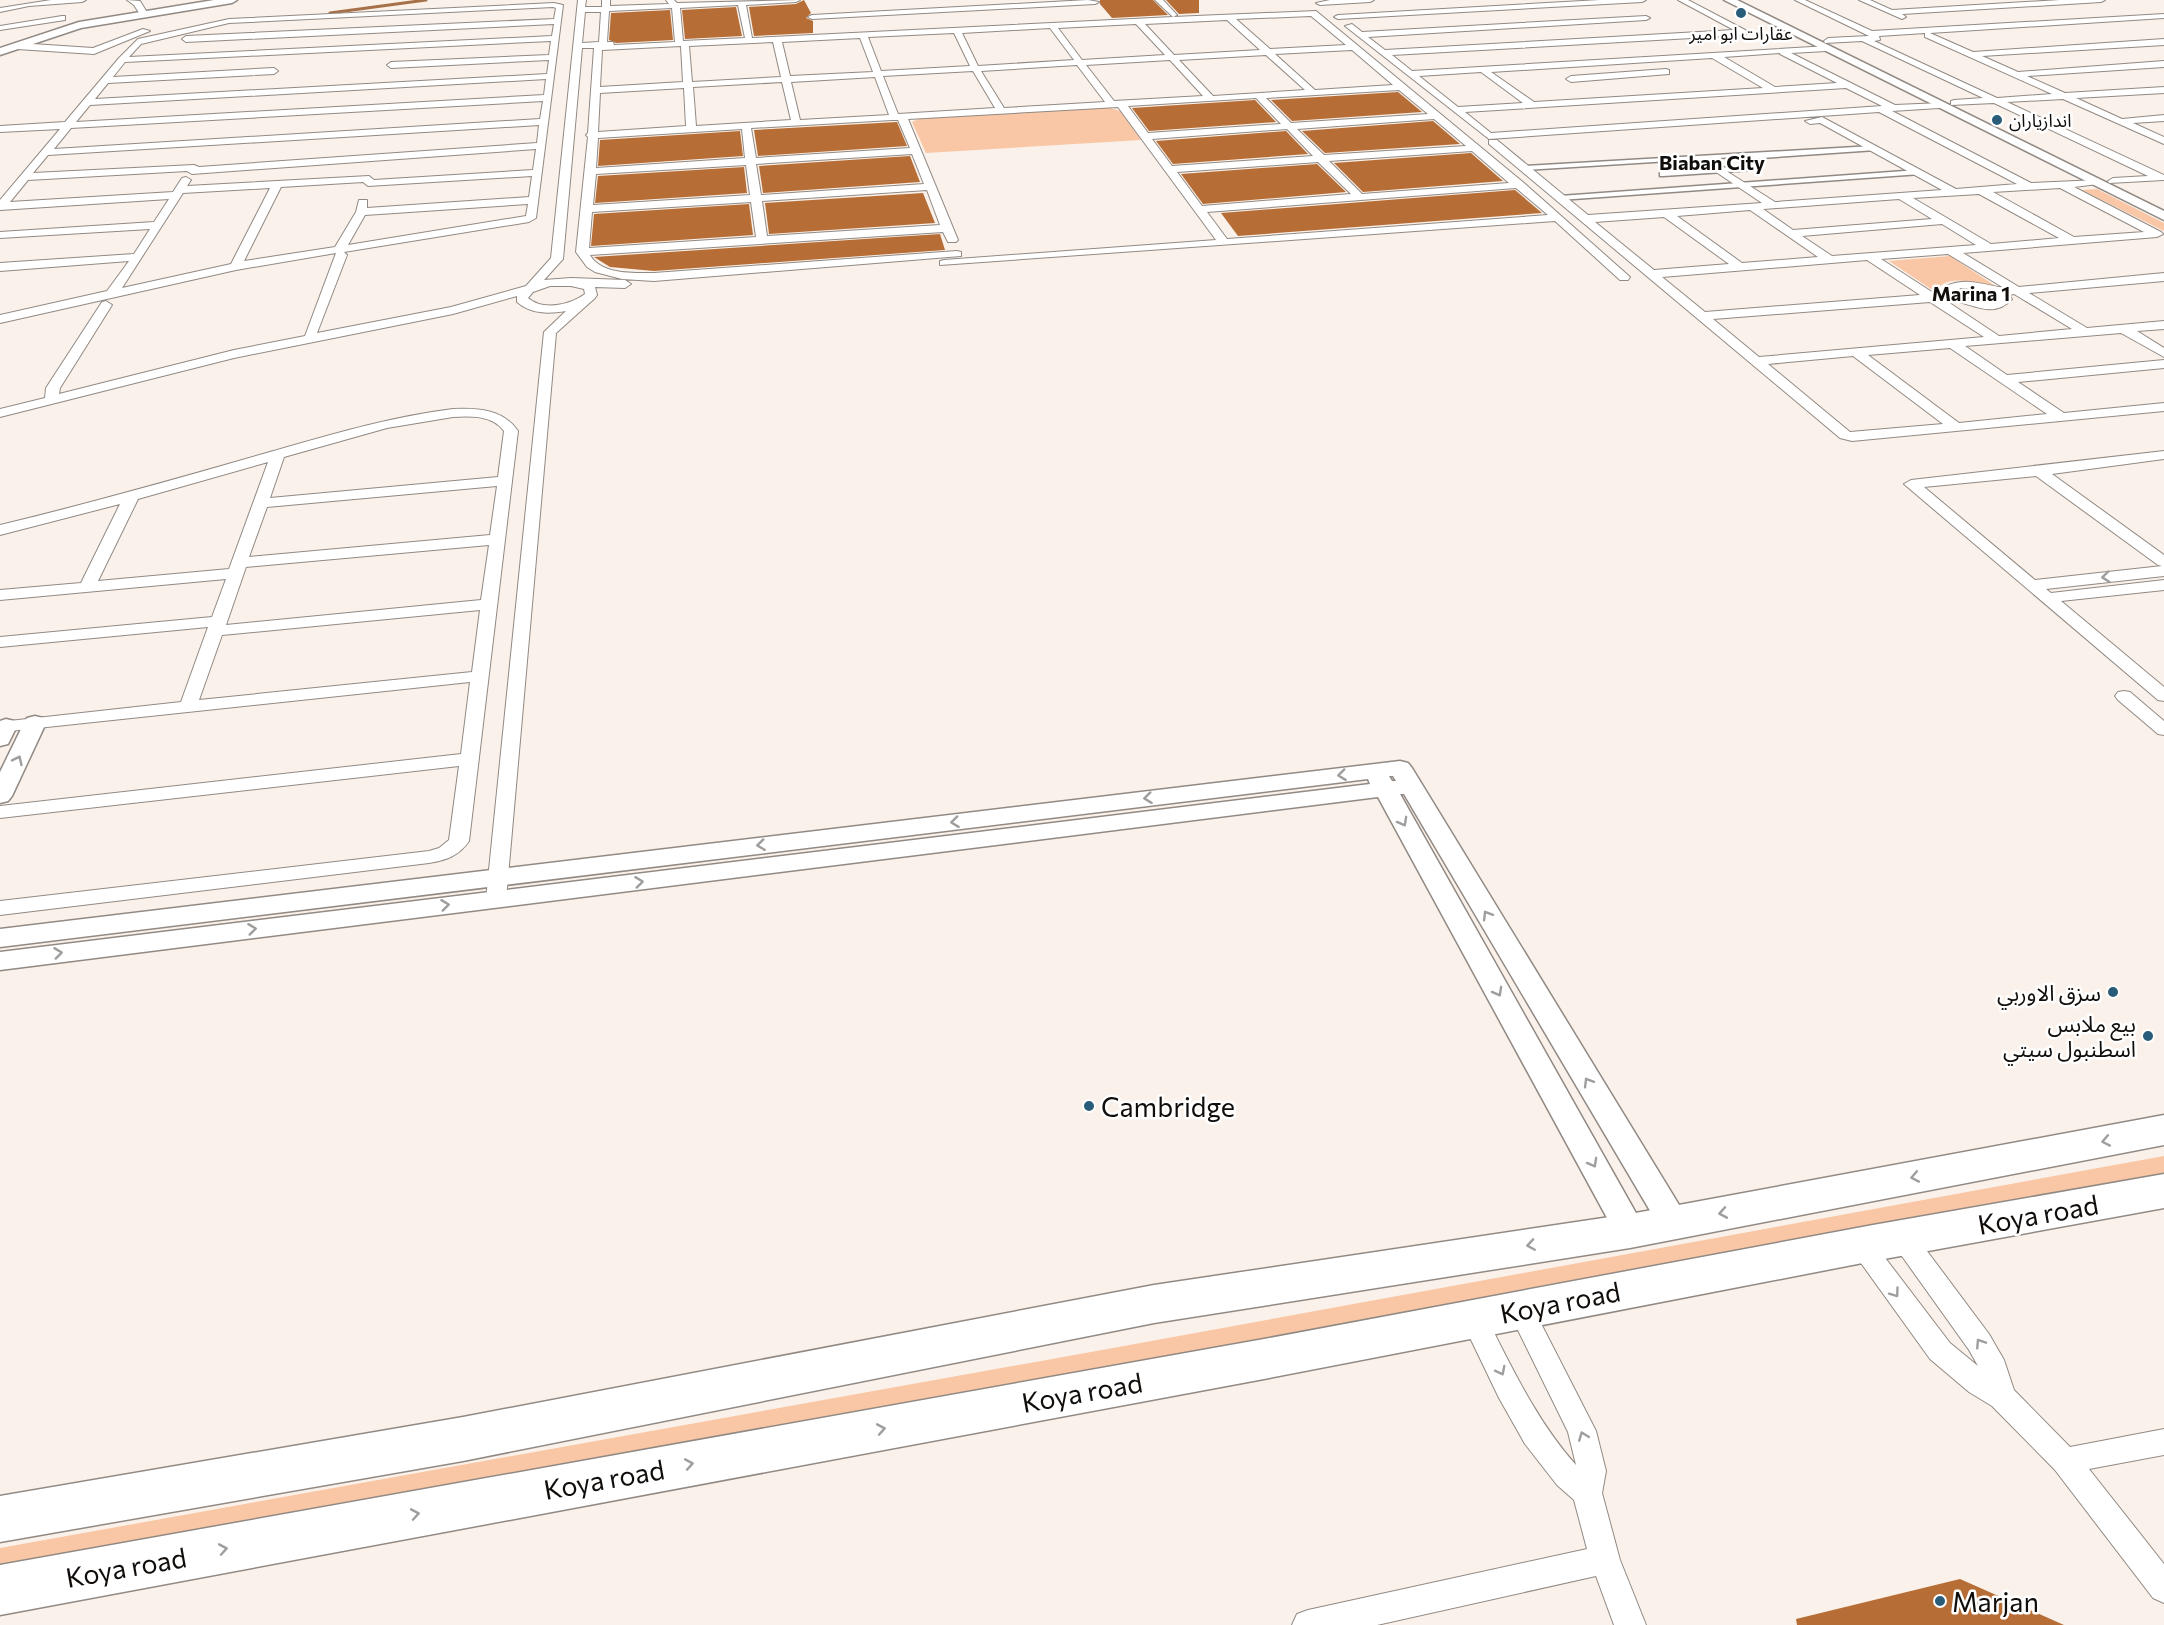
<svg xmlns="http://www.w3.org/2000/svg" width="2164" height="1625" font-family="Commissioner,'Noto Sans Arabic',sans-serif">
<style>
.green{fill:#f9c7a5}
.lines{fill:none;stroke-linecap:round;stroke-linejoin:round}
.stream{stroke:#a67048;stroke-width:3}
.building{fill:#b76e36}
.pedestrian-casing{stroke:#918983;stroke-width:3}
.minor-casing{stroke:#918983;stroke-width:2}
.tertiary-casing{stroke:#918983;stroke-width:3}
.trunk-casing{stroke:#918983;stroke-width:3}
.pedestrian{fill:#fff;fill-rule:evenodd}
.minor{fill:#fff;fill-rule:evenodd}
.tertiary{fill:#fff;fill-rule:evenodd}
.trunk{fill:#fff;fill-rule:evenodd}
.oneway{stroke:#9f9e9d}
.poi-dot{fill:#295c78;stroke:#fff;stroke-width:2}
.labels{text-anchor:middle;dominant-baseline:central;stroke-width:5;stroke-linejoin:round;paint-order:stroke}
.far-poi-label{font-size:18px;fill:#100d0b;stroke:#fff}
.far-neighbourhood-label{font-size:20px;font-weight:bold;fill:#100d0b;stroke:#fff}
.poi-label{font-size:22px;fill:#100d0b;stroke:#fff;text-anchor:end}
.near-poi-label{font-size:27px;fill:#100d0b;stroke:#fff;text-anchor:start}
.near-street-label{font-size:27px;fill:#100d0b;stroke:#fff}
</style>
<rect width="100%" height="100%" fill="#faf1ea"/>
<g class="green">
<polygon points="1107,107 1120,111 1141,140 926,153 912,122 923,117"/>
<polygon points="2097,189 2164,223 2164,231 2082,190"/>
<path d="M1950,256L1994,285C1977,284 1950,273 1937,289H1931L1889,261Z"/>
<polygon points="2164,1156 2164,1177 0,1574 0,1548 1113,1348"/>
</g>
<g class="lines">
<polyline class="stream" points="330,13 426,0"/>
</g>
<g class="building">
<polygon points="804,0 811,13 806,18 813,21 813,33 754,36 749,7 796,4"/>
<polygon points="1100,0 1153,0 1168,15 1112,18 1100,4"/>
<polygon points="1166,0 1199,0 1199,13 1179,14"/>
<polygon points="736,7 742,36 685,39 682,10"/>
<polygon points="670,10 673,40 616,43 609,40 611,13"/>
<polygon points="1398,92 1422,112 1292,121 1271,100"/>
<polygon points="1255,100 1276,122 1149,131 1132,108"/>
<polygon points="1433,121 1460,144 1325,153 1302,131"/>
<polygon points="897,122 907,146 758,156 754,130"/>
<polygon points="740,131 743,156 598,166 600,140"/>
<polygon points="1286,131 1308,154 1173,164 1156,141"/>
<polygon points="1471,153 1503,181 1363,192 1334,163"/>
<polygon points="910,156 920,182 763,193 759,166"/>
<polygon points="1317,164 1346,192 1203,204 1181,174"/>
<polygon points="744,167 747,193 595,203 598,176"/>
<polygon points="1515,190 1542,213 1238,236 1221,213"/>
<polygon points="923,193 935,223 769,234 765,203"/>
<polygon points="749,204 753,235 591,246 594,214"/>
<polygon points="940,234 945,250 654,271 610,267 594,257"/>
<polygon points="1960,1579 2064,1625 1797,1625 1796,1619"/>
</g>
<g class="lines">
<defs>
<g id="pedestrian">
<polygon points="1873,146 1877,148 1876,150 1747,159 1758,166 1758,170 1755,170 1663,176 1660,176 1660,172 1747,166 1734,157 1525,170 1521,168 1525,166"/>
<polygon points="1918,170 1922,172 1921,174 1560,200 1556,198 1560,196"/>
</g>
<g id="minor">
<polygon points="51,0 86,0 82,2 29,6 0,12 0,8"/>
<polygon points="127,0 140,1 148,14 147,16 141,16 134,5"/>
<path d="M578,0H586L585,7H602V0H610V6L669,4L666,0H674L677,3L800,0L796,2L746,5L752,38L1173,17L1155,0H1163L1177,15L1173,17L1316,11L1524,183L1630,277L1628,280H1620L1555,221L940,265V261L944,260L1216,240L1118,107L908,119L958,240L956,242H948L943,232L590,255C601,275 634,273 654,273L957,251L961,252V256L654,281L622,279L595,272L587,267L576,252L588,137L586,135L588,133L594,48H582L563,259L544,280L571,278L625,280L631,284L625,288L595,287L597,295L595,298L556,333L506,899L503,904L496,906L489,904L486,899L544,332L566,311C548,314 531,314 517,302V296L453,314L234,358L0,417V409L45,398L46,388L102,302L106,301L112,305L60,388L59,394L234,350L305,336L336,253L236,270L0,323V315L107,291L129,261L0,271V263L134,254L150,229L0,238V232L154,222L169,199L0,210V200L60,129L0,132V126L65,122L119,58L138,39L229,19L554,3L563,5L536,218L529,222L344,252L347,255L317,333L451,307L526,286L551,258ZM738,5L745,38L683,41L680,8ZM553,7L556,8L554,19L186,36L182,39L186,42L554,24L552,36L129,57L141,44L229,23ZM672,8L675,42L614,45L613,42H607L609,11ZM585,12H601L599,42L582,43ZM1311,16L1346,45L1270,49L1236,19ZM1227,20L1260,50L1174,55L1145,24ZM1136,24L1165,55L1082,60L1058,28ZM1050,28L1074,60L978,66L962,33ZM954,33L970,66L881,71L868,37ZM860,38L873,72L790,76L782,42ZM551,41L549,55L391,62L387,65L391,68L549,60L547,74L95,99L108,83L274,74L278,71L274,68L113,77L125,62ZM773,42L781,77L692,82L689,46ZM681,46L683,82L600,87L602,50ZM1352,50L1393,85L1315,90L1275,54ZM1266,55L1305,90L1213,96L1179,60ZM1170,60L1203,96L1114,101L1086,65ZM1077,65L1105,102L1004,108L981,71ZM973,71L995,108L898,114L883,76ZM875,77L889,115L800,120L791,82ZM546,79L544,95L76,122L90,105ZM782,82L791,120L696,126L693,87ZM684,88L686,126L598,132L600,93ZM1399,90L1428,114L1291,123L1266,98ZM1256,98L1281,124L1148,133L1128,106ZM543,101L540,119L54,149L71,128ZM1434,119L1466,146L1324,155L1297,129ZM892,120H898L910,148L756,158L751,128ZM539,125L537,143L199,167L194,165L33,173L48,155ZM742,129L745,158L596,168L598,138ZM1287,129L1313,156L1172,166L1152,139ZM536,149L533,170L374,180L369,176L187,186L191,180L186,177L182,178L173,192L10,202L28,180L187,171L192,174ZM1472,151L1509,183L1362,194L1329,161ZM912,154L924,184L761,195L756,164ZM1318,162L1351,194L1202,206L1177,172ZM746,165L750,195L593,205L596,174ZM532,176L529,197L367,208V200H359L356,212L335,247L244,261L281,187L363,182L368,186ZM270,188L231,264L122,288L183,193ZM1516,188L1548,215L1227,239L1207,212ZM927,190L940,225L767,236L762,201ZM751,202L756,237L589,248L592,212ZM528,204L526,216L348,245L365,215ZM550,286H571L584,289L585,294C570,305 543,311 528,298L533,292Z"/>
<polygon points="1088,0 1099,2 1095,4 812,19 808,17 812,15"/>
<polygon points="1330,0 1374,0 1370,2 1320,5 1316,3"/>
<polygon points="1600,0 1646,0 1642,2 1338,19 1334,17 1338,15"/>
<path d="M1678,0H1688L1749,32L1745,35L1392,55L1412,71L1829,46V50L1826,51L1791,53L1895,105L1942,103V107L1939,108L1892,111L2031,183L2098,180V184L2074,187L2161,232L2163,234L2157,237L1963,253L2019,287L2164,273V281L2029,293L2087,328L2164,321V329L2137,331L2164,348V357L2121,333L1965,346L2007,375L2164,360V368L2018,382L2064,413L2164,403V411L1852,441L1840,438L1489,144V140H1497L1588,215L1762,203L1716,172L1715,170L1720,167L1775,202L1942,190L1820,123L1810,124L1805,121L1822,117L1956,189L2017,184L1879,112L1489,139L1345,26L1352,24L1362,32L1646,16L1650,18L1646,20L1368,37L1385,50L1734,30ZM1780,53V54L1837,83L1775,87L1724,57ZM1712,58L1763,88L1534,102L1491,72ZM1481,72L1523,103L1458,107L1419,76ZM1846,88L1882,106L1491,133L1465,112ZM2060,188L2144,232L2074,237L1993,192ZM1979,194L2059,238L1991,244L1913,198ZM1899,199L1932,219L1793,230L1763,209ZM1750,210L1818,257L1742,263L1677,216ZM1664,217L1729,264L1654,270L1595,222ZM1942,224L1976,245L1832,256L1802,236ZM1948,254L2004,288C1983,285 1967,277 1946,286L1944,293L1935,294L1881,259ZM1867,260L1920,295L1705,312L1662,277ZM1961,288L1984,290L1999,298C1985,305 1967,300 1955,291ZM2014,294L2072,329L1999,336L1945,300C1967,299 1991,322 2012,299L2009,295ZM1930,302L1984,337L1759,357L1713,319ZM1950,348L2047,414L1959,423L1868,355ZM1853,356L1943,424L1850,432L1768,364Z"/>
<path d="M1795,0H1805L1872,31L2164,14V18L1930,33L1973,52L2164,39V45L1982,56L2018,72L2164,61V67L2027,76L2065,93L2164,87V93L2076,98L2122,119L2164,115V121L2133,123L2164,137V144L2063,99L2007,102L2164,175V180L2109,183L2108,181L2113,178L2148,176L1994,103L1951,105V101L1954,100L1983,98L1862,41L1825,43L1824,41L1828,38L1869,36ZM1925,33V37L2052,94L1997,98L1874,41L1880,40L1879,36Z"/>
<polygon points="1859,0 1870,0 1892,10 2060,0 2105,0 2101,2 1902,14 1906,17 1902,19"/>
<polygon points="62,16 65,16 65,20 0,30 0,26"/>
<polygon points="143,29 150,31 94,54 17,49 13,46 17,43 93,48"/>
<polygon points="1666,69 1669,70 1669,74 1571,82 1566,79 1571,76"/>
<path d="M453,409C478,408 503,409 518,431L469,841C459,856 446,860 429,863L0,915V901L429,851L439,848L449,840L459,766L0,818V806L461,754L470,682L0,732V722L181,702L208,627L0,647V637L212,617L226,579L0,600V590L81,583L120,504L0,535V525C88,504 176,479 263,454C326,436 388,417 453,409ZM453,417C471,416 492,415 504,431L498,477L270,498L284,457L387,428ZM268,462L229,569L98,581L138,499ZM497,486L490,535L249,557L267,507ZM489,545L481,600L226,625L246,567ZM480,610L472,672L199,700L222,635Z"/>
<path d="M2164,451V459L2052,474L2164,555V576L2046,589L2051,593L2164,580V590L2061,601L2164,687V701L2158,700L1904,484L1911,480ZM2036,476L2158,565L2162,566L2035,580L1924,487Z"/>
<polygon points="2124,691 2130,692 2164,721 2164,735 2158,734 2118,700 2115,696 2118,692"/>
<polygon points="1903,1228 1912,1231 1989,1334 2004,1360 2014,1390 2070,1447 2164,1429 2164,1455 2089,1469 2164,1564 2164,1603 2153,1598 2055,1470 1992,1406 1969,1392 1930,1359 1848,1245 1852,1238 1861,1235 1870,1238 1950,1343 1978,1366 1969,1350 1894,1245 1890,1238 1894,1231"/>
<path d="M1521,1299L1530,1302L1596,1431L1606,1471L1602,1493L1620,1560L1646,1625H1614L1596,1576L1377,1625H1292L1297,1614L1308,1610L1587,1549L1574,1500L1557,1485L1525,1444L1499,1398L1461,1319L1465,1311L1474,1308L1483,1311C1511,1365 1535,1419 1576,1465L1568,1432L1508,1310L1512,1302Z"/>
</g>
<g id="tertiary">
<polygon points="214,0 237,0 232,3 81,28 0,55 0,48 79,22"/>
<polygon points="1724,0 1737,0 2164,211 2164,220"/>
<polygon points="35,716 43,718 46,723 12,796 8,801 0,803 0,772 24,723 27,718"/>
<polygon points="6,719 14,721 17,726 8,744 0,746 0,721"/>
<path d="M1400,761L1408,763L1412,768L1684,1213L1689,1222L1684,1231L1673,1234L1662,1231L1404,794H1400L1641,1222L1646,1231L1641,1240L1630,1244L1619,1240L1378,797L0,970V952L1370,784L1368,779L0,947V929ZM1389,776H1393L1396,781H1392Z"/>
</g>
<g id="trunk">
<polygon points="2164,1115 2164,1145 1630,1248 1154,1323 463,1461 0,1542 0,1496 463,1417 1154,1285 1630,1214"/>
<polygon points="2164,1174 2164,1208 1873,1261 1264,1379 0,1615 0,1565 1264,1339 1873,1225"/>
</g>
</defs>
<use href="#pedestrian" class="pedestrian-casing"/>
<use href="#minor" class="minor-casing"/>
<use href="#tertiary" class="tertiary-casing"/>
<use href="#trunk" class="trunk-casing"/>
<use href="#pedestrian" class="pedestrian"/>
<use href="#minor" class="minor"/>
<use href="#tertiary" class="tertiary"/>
<use href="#trunk" class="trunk"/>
</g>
<defs><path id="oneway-chevron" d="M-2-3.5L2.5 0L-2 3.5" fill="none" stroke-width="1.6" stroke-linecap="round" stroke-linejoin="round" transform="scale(1.5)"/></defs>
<g class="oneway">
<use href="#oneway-chevron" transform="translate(2106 577) rotate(174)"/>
<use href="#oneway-chevron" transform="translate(18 760) rotate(-64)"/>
<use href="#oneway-chevron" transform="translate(1342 775) rotate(173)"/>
<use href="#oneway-chevron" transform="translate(1148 798) rotate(173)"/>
<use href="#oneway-chevron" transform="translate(955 822) rotate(173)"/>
<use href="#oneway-chevron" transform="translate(1403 822) rotate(61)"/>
<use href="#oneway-chevron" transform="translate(761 845) rotate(173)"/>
<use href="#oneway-chevron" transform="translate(639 882) rotate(-7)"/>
<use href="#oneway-chevron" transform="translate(445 905) rotate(-7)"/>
<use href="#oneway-chevron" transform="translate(1487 915) rotate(-121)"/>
<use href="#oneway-chevron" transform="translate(252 929) rotate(-7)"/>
<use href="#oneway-chevron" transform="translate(58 953) rotate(-7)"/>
<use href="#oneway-chevron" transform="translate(1498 992) rotate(61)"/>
<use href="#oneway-chevron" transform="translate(1588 1082) rotate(-121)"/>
<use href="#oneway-chevron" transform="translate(2106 1141) rotate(169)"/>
<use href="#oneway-chevron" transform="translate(1593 1163) rotate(61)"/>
<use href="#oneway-chevron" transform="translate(1915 1177) rotate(169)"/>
<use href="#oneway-chevron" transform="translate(1723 1213) rotate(170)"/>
<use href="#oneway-chevron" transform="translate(1531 1245) rotate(171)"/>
<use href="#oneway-chevron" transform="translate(1895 1293) rotate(54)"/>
<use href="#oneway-chevron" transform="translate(1980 1343) rotate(-123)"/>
<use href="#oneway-chevron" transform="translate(1501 1371) rotate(63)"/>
<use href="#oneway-chevron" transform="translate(881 1429) rotate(-10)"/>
<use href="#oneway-chevron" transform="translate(1583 1436) rotate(-111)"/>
<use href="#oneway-chevron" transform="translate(689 1464) rotate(-10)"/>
<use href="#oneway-chevron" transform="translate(415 1514) rotate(-10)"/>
<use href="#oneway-chevron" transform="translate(223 1549) rotate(-10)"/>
</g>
<g class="poi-dot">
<circle cx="1741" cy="13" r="6"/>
<circle cx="1997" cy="120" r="6"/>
<circle cx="2113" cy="992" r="6"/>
<circle cx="2148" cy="1036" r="6"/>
<circle cx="1089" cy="1106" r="6"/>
<circle cx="1940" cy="1601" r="6"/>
</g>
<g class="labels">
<g class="far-poi-label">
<text x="1741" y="33">عقارات ابو امير</text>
<text x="2009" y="120" text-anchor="start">اندازياران</text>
</g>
<g class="far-neighbourhood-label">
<text x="1712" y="162">Biaban City</text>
<text x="1971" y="293">Marina 1</text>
</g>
<g class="poi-label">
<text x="2101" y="992">سزق الاوربي</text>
<text x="2136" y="1023">بيع ملابس<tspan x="2136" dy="25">اسطنبول سيتي</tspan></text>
</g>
<g class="near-poi-label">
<text x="1101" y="1106">Cambridge</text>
<text x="1952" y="1601">Marjan</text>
</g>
<g class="near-street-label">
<text transform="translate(2038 1214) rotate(-10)">Koya road</text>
<text transform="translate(1560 1302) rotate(-11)">Koya road</text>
<text transform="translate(1082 1392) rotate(-10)">Koya road</text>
<text transform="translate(604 1479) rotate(-10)">Koya road</text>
<text transform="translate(126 1567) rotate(-10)">Koya road</text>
</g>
</g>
</svg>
